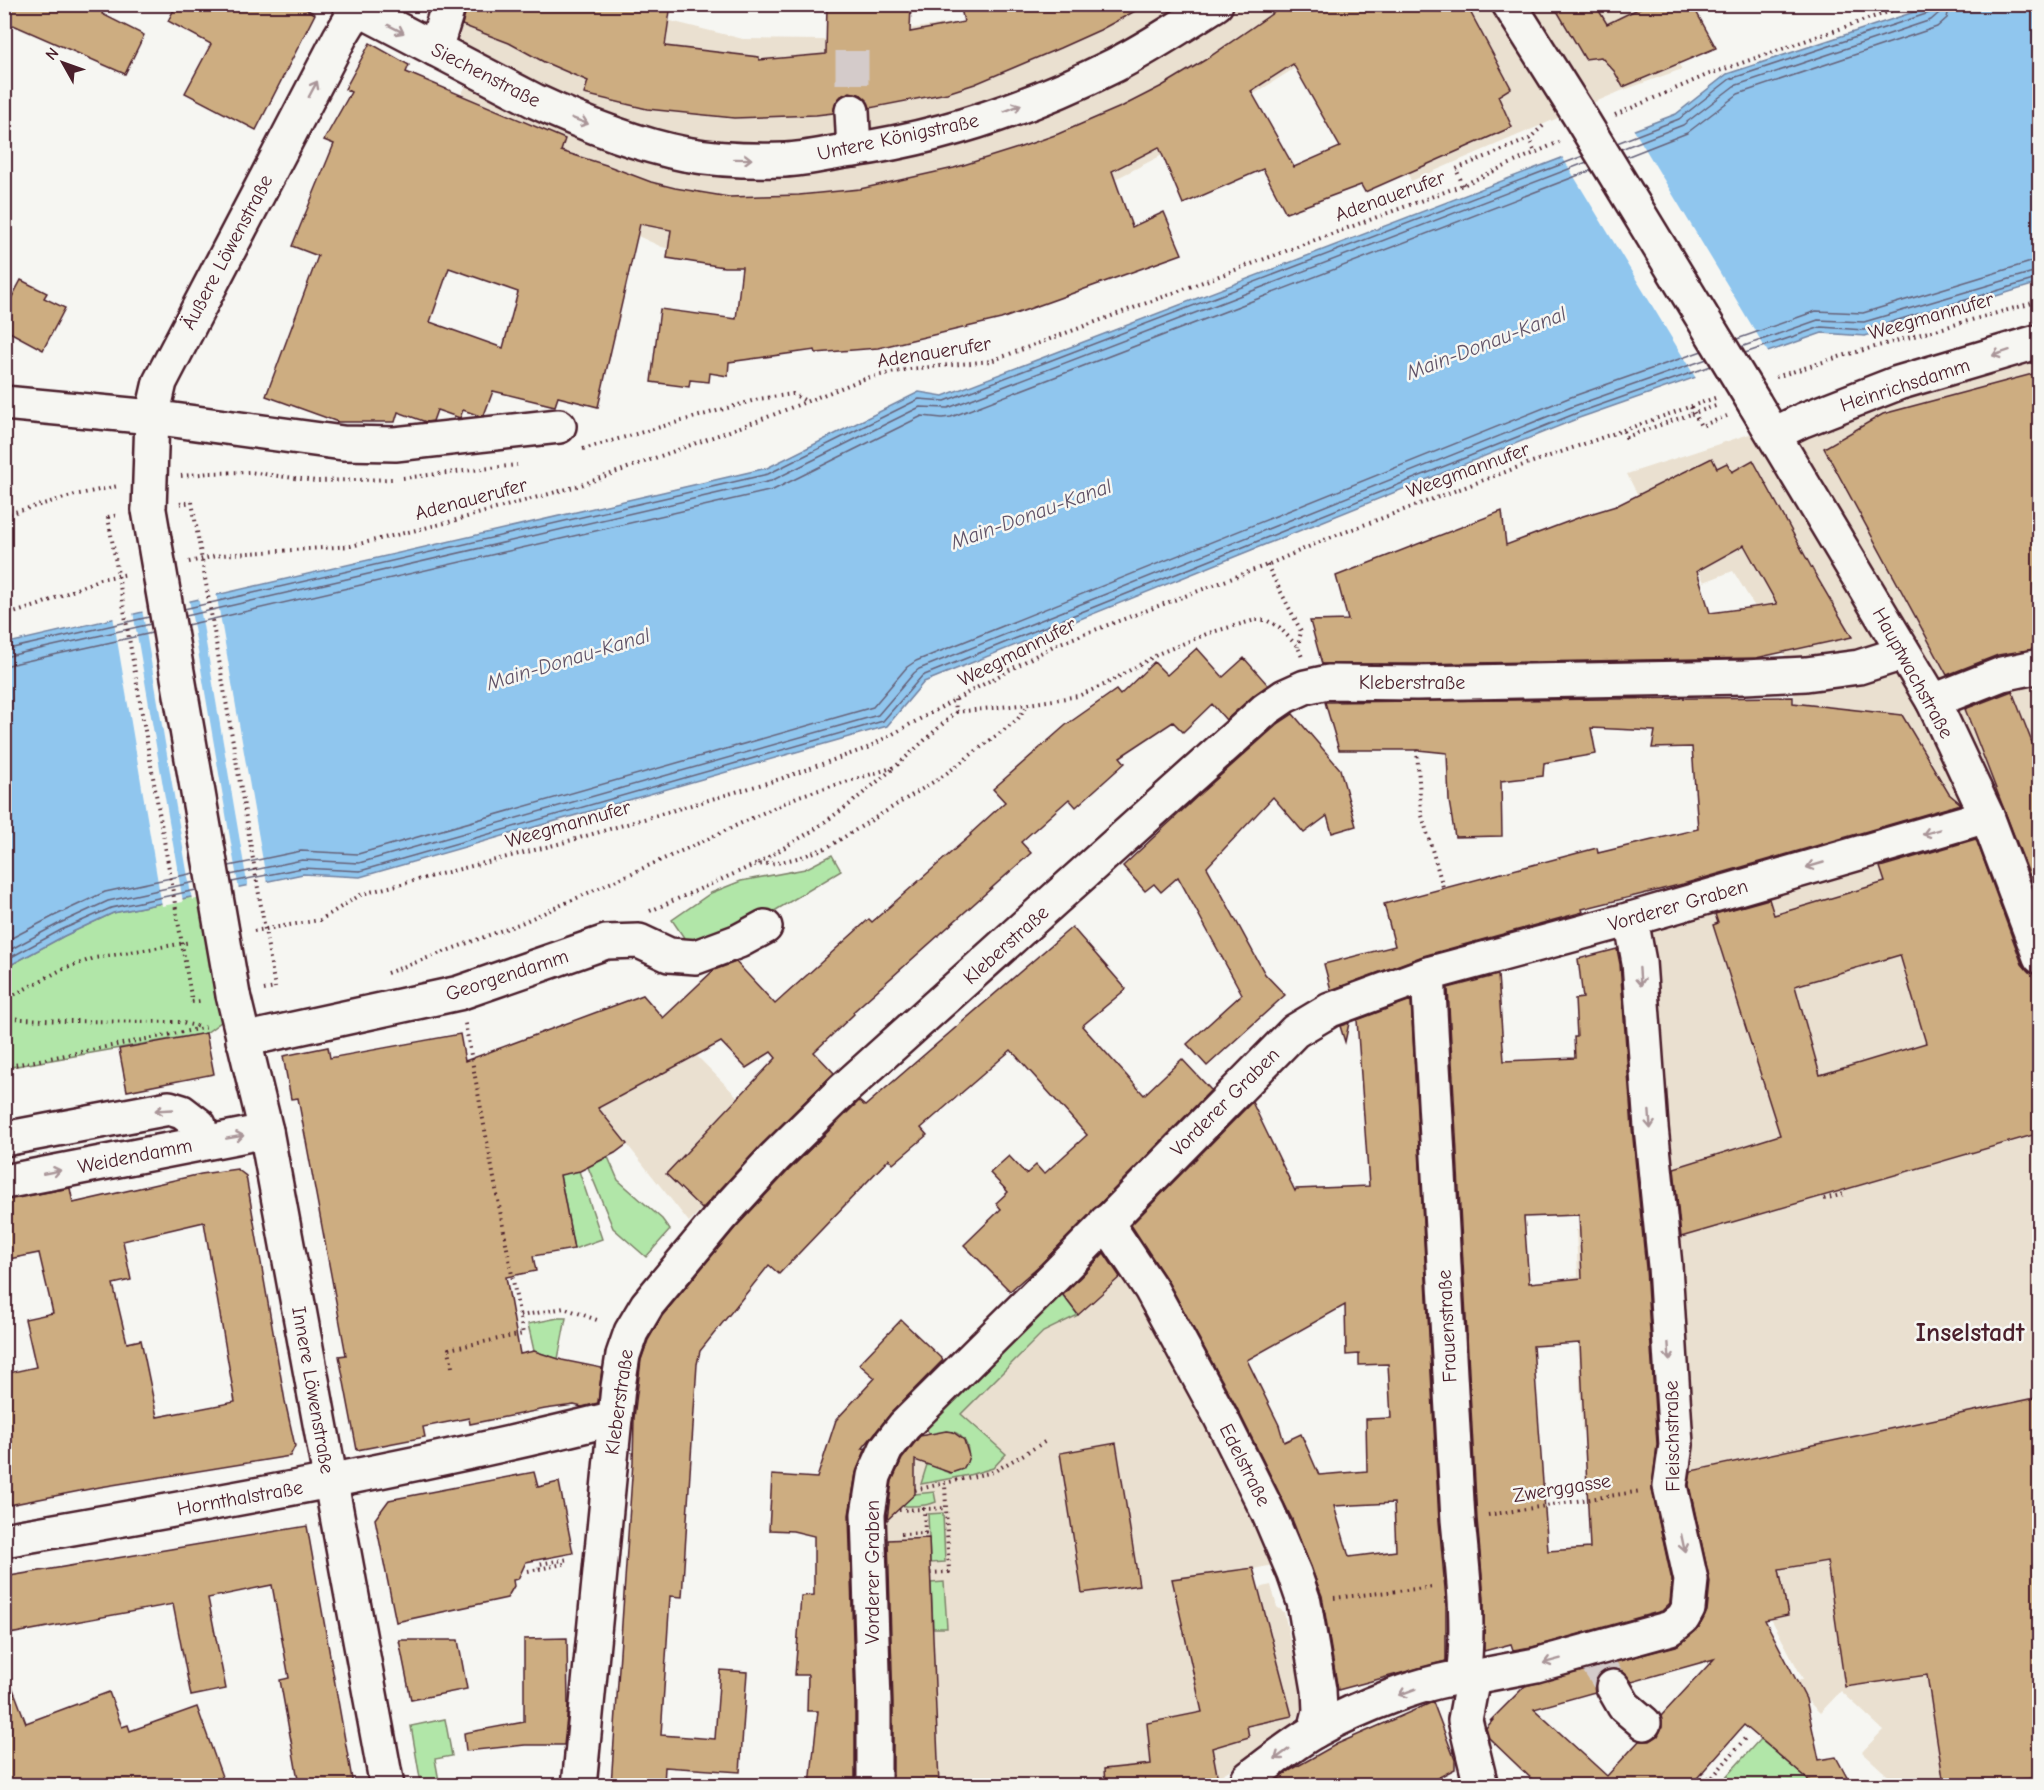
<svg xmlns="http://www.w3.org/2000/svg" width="2044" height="1790" font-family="'Comic Neue',sans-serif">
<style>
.built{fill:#eae0d0}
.green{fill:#b1e6a8;stroke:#7e826a;stroke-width:1.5}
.water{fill:#90c6ee;stroke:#7483a0;stroke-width:1.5}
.pier{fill:#f6f6f2}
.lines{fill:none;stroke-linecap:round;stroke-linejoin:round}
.shore{stroke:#666279;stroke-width:1.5}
.building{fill:#cdad81;stroke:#4a1f2b;stroke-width:1.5;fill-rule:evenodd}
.minor-tunnel{stroke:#d4cbca;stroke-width:33;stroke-dasharray:33 16;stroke-linecap:butt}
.minor-casing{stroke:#4a1f2b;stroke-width:38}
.path{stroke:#4a1f2b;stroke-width:4;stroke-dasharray:1.5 4.5;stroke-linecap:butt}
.minor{stroke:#f6f6f2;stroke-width:33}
.minor-bridge-casing{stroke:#4a1f2b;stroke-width:38;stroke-linecap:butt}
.path-bridge{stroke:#4a1f2b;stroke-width:4;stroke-dasharray:1.5 4.5;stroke-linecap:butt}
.minor-bridge{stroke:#f6f6f2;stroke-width:33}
.oneway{stroke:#a99598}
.labels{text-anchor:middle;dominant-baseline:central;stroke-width:5;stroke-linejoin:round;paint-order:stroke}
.street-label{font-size:20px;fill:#4a1f2b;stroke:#f6f6f2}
.water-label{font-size:21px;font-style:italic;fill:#5f5166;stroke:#f6f6f2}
.district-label{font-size:26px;font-weight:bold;fill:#4a1f2b;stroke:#f6f6f2}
</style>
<rect width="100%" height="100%" fill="#f6f6f2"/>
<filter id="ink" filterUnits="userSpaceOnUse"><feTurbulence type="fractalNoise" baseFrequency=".0167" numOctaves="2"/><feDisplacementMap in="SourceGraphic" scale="12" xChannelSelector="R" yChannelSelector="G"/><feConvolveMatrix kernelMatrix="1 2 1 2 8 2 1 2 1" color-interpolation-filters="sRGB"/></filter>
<g filter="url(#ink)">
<g class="built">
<polygon points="445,4 617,5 634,12 743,39 823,40 960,22 1010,5 1395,5 1257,92 1204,130 1176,148 1043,216 736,263 662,247 437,145 481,54 437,34"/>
<polygon points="1408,5 1632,5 1682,69 1621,91 1411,181 1383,113"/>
<polygon points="2039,331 2039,1785 1898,1785 1862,1752 1883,1730 1841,1691 1820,1713 1791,1684 1803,1679 1768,1613 1558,1667 1550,1602 1628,1588 1624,1428 1582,1431 1578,1337 1573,1338 1571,1277 1578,1276 1576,1230 1675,1226 1672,1166 1645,919 1844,841 1826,790 1797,758 1793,669 1733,571 1704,582 1699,572 1682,582 1627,474 1777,425"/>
<polygon points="643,995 696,1055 774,1134 689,1222 598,1108 586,1068 491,1099 482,1054"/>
<polygon points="1106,1244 1127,1270 1279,1564 1253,1569 1259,1588 1271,1585 1277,1607 1284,1612 1301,1691 1302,1708 1298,1717 1288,1731 1278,1740 1218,1777 1219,1785 882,1786 883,1482 921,1423"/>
</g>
<g class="green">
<polygon points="832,855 841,871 761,919 689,945 672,920 711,893 741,881 805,869"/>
<polygon points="220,891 245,1004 206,1033 5,1068 5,968 64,936 113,913"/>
<polygon points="608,1157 618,1180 662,1219 670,1230 646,1257 613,1228 588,1167"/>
<polygon points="579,1171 602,1239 574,1249 560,1175"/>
<path d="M1058,1289L1078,1315L1043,1332L961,1414L1006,1454L993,1468L969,1475L921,1484L929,1458L944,1471L950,1473L963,1469C979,1447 955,1418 933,1438L921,1423Z"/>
<polygon points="558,1318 566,1318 558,1359 534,1351 528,1324"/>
<path d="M934,1492L936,1502C922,1508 892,1507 879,1501L908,1500L915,1494Z"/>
<polygon points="943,1513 945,1562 930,1563 928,1514"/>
<polygon points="944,1582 947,1628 933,1628 931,1583"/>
<polygon points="445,1719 452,1756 435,1759 439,1781 421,1784 411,1726"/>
<polygon points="1760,1739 1814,1785 1728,1785 1722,1781"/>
</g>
<polygon class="water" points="1935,5 2039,5 2039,283 1865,336 1822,333 1579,418 924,682 887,726 360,877 303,874 113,913 64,936 5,968 4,644 767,468 919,392 943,396 1676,114 1727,74"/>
<g class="pier">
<polygon points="1632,127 1769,354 1697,380 1561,155"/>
<polygon points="216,592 267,884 248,888 198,596"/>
<polygon points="189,599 239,890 192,900 142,609"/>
<polygon points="133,612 183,902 162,906 113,616"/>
</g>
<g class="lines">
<g class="shore">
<polyline points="1617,143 1679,119 1730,79 1929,13 1933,10 1933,4"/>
<polyline points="1621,149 1683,125 1734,86 1931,20 1939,13 1941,4"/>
<polyline points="1626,157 1687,133 1738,94 1937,27 1947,18 1950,4"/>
<polyline points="1737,339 1816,311 1863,313 2031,262 2040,261"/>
<polyline points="1741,347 1818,320 1864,322 2040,270"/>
<polyline points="1745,353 1821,327 1864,330 2040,278"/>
<polyline points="184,609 768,474 919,399 945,401 1583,156"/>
<polyline points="186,616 771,481 920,407 948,408 1587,162"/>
<polyline points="187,625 773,490 922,416 942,418 951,417 1592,170"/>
<polyline points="4,650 149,617"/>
<polyline points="4,657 151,624"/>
<polyline points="4,666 152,633"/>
<polyline points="229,866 301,851 358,854 873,707 907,667 916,661 1571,397 1702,351"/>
<polyline points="230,875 302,860 359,863 878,715 914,673 919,669 1574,406 1707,359"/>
<polyline points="232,882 302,868 360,871 883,721 922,676 1577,413 1711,366"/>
<polyline points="4,942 54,916 105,892 194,873"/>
<polyline points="4,953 58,924 108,901 195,882"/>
<polyline points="4,961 61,930 111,908 196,890"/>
</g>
</g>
<g class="building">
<polygon points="4,4 106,4 102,14 144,35 125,74 4,21"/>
<polygon points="177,4 297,4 315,14 256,130 185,93 211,44 168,21"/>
<polygon points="414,4 429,4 427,12 414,7"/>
<polygon points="467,4 671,4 665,46 759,57 759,60 826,54 827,4 911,4 910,32 964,22 960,4 1148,4 1100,30 1060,48 975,84 947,93 870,108 867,100 861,95 850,92 841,96 836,102 833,113 816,115 734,118 647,109 584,94 588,81 544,62 509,43 462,25"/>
<path d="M1286,4H1466L1511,88L1498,96L1512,127L1365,192L1361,185L1286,213L1263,169L1183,204L1159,147L1112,171L1132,227L1164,212L1182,254L1001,319L878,348L816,353L815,350L729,362L728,376L710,373L709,382L690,380L689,387L651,382L660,309L736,319L742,267H724L667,258L671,230L640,224L598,407L558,397L555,406L493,391L484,415L480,416L463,410L460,418L437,410L433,421L426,422L398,412L395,422H338L266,396L318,256L292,246L334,144L324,140L351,92L345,89L370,43L409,65L406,72L565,139L561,151L606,165L651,182L675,188L729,197L799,195L860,189L954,168L1021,147L1058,134L1123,106L1162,86L1205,60ZM1293,64L1340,147L1294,167L1251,91ZM449,268L518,292L503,348L430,322Z"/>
<polygon points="1553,4 1595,4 1607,24 1648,4 1692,4 1716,48 1623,87 1614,71 1601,57 1585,59"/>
<polygon points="21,280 47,293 44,298 65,308 43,350 4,329 4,312"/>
<polygon points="2040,372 2040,648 1998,655 1947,675 1824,448 1883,414"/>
<path d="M1712,458L1717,468L1727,463L1732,472L1753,460L1815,574L1852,637L1756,658L1416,664H1322L1310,621L1348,620L1336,576L1502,511L1506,545L1583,516L1616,506ZM1744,545L1777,604L1710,613L1697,571Z"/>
<polygon points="1197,648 1223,677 1244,658 1268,685 1254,695 1226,720 1212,704 1183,732 1173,722 1120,757 1125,763 1076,807 1069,799 1021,842 1031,853 853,1012 854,1014 814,1052 834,1073 761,1145 702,1209 666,1174 776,1058 771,1052 746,1068 721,1042 598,1108 627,1144 615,1153 580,1171 560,1175 574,1249 533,1256 536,1271 506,1277 520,1354 534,1351 562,1360 602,1368 598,1403 582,1407 574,1405 545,1409 470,1424 469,1418 423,1427 425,1437 357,1450 339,1356 346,1355 298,1098 291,1099 283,1056 328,1047 330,1058 460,1034 465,1061 643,995 663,1018 714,970 736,962 775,1004 869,919 872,922 971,835 970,834 1005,802 993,789 1066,725 1116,690 1120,695 1154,662 1167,675"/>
<polygon points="2012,691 2040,763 2040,902 1965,709"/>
<polygon points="1793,697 1793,703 1902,715 1949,794 1961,804 1683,884 1582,909 1583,912 1423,956 1331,990 1324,964 1395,946 1384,904 1597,848 1598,853 1698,829 1692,747 1652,748 1655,731 1591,728 1596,754 1544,763 1543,776 1501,781 1502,836 1455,837 1449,801 1447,753 1418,750 1339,750 1325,702"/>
<polygon points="1293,714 1340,769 1356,826 1332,833 1327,816 1304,833 1273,797 1207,867 1265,974 1285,995 1207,1066 1187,1044 1242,994 1178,877 1161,892 1154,884 1145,891 1123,866 1202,792 1278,724"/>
<path d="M1976,839L2022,964L2029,972L2040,975V1133L1681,1237L1674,1168L1780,1135L1713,925L1718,923L1715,914L1769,899L1774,915L1885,882L1880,867ZM1900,955L1926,1043L1820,1075L1795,986Z"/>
<polygon points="1072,927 1126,989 1082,1026 1144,1095 1182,1059 1211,1090 1041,1264 1010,1291 964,1245 1001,1209 996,1203 1008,1192 990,1173 1009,1156 1026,1174 1036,1165 1044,1174 1087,1135 1011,1050 921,1128 927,1135 893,1164 889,1159 779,1274 769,1265 700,1351 697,1364 682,1597 670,1596 661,1735 715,1739 720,1670 747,1672 740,1772 665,1767 664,1785 611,1785 633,1462 634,1418 641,1360 648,1340 662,1316 735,1228 788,1171 856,1104 859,1101 865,1106"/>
<path d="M1617,949L1620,964L1632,1128L1646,1268L1657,1444L1652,1490L1672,1581L1670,1603L1662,1611L1532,1647L1513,1650L1511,1644L1484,1651V1598L1477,1519L1448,988L1498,975L1504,1061L1575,1058L1574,1037H1577L1575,999L1583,998L1578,959ZM1579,1215L1582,1278L1529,1283L1524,1217ZM1580,1343L1590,1548L1548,1551L1533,1346Z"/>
<path d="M1411,1000L1439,1521L1446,1600V1661L1338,1690L1322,1596L1292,1519L1236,1406L1167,1280L1131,1225L1252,1102L1295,1191L1296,1189L1369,1186L1357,1020ZM1345,1305L1346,1355L1359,1354V1365L1388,1364L1391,1418L1366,1419L1367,1471L1319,1475L1301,1434L1284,1442L1279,1425L1247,1360ZM1394,1503L1396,1551L1349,1557L1334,1506Z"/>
<polygon points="1349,1023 1345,1042 1340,1026"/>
<polygon points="206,1033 214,1074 127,1091 119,1049"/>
<path d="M237,1169L246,1176L285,1401L295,1446L290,1456L100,1487L4,1506V1374L36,1367L25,1319L53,1313L39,1253L4,1260V1200L70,1188L73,1203L201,1174ZM204,1222L235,1402L157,1417L141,1340L127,1343L113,1284L131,1280L123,1241Z"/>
<polygon points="1104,1253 1120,1277 1078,1315 1063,1295"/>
<polygon points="901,1320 943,1360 891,1413 862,1449 866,1448 856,1473 849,1515 855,1703 855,1785 810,1785 818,1711 807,1711 808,1675 795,1675 801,1596 814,1595 814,1536 793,1531 769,1530 772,1475 817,1478 836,1420 875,1378 859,1364"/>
<path d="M2040,1397V1777L1983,1785H1944L1927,1675L1845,1687L1827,1561L1779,1569L1788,1615L1765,1620L1806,1699L1819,1760L1836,1757L1851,1785H1814L1744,1725L1691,1785H1538L1489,1738L1486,1728L1493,1720L1490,1721L1525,1686L1676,1646L1683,1642L1699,1627L1707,1611L1710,1582L1689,1485L1691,1471ZM1714,1659L1661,1716L1662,1727L1658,1736L1650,1741H1639L1607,1776L1534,1709L1595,1692L1594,1686L1597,1678L1604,1671L1612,1668L1622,1671L1632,1682Z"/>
<polygon points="946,1431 953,1432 964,1440 969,1456 967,1462 963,1469 951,1473 915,1460 915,1494 887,1520 892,1481 902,1459 920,1436"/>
<polygon points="1116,1443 1139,1585 1082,1593 1060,1453"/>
<polygon points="534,1472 538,1487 559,1482 573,1553 526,1562 518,1579 513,1580 514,1586 507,1598 396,1622 375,1519 389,1500"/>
<polygon points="307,1526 353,1785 299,1785 280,1680 289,1678 272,1585 208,1598 226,1689 191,1696 173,1604 4,1635 4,1577"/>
<polygon points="929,1538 939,1785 893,1785 893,1703 888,1540"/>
<polygon points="1253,1568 1292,1716 1247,1726 1249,1737 1212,1748 1219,1785 1105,1785 1104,1769 1151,1764 1147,1723 1202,1712 1172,1579"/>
<polygon points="567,1638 568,1708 564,1745 525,1745 466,1751 464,1733 524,1722 524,1639"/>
<polygon points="399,1640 458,1640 467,1689 411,1700"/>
<polygon points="4,1673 7,1673 26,1723 109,1692 122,1727 128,1725 130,1731 197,1707 225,1785 4,1785"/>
<polygon points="1433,1702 1455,1760 1455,1769 1424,1785 1270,1785 1289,1771 1337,1744"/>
</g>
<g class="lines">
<g class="minor-tunnel">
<polyline points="852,51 852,111"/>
<polyline points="1596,1661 1613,1687"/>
</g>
<defs>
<g id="minor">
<path d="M349,4L535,101C582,123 634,144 685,154C717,160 752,161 785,160C807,159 830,153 852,150C943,137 1033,106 1115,65C1150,47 1183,25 1216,4"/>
<polyline points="1509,4 1576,110"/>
<polyline points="435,49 449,4"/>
<polyline points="852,111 854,150"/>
<polyline points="4,403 152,417 343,443 395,444 559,426"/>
<polyline points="1755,404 1933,701 1987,816 2040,957"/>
<polyline points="1774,434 1803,420 1898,383 2040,341"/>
<polyline points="149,510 152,417 160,382 340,37 357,9"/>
<polyline points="1933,701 2002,674 2040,666"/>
<path d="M1428,974L1458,1520C1463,1572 1470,1625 1463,1677"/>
<polyline points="233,995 266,1131 387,1786"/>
<polyline points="243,1040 459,993 606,942 639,941 669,955 696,957 739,941 765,927"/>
<polyline points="4,1139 169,1108 182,1112 199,1125 203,1143"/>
<polyline points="4,1182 266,1131"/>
<polyline points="1106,1222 1151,1289 1219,1414 1268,1512 1294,1573 1304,1602 1319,1690 1320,1711 1315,1731"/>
<path d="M4,1540C209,1504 413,1469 615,1418"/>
<polyline points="1473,1677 1465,1720 1481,1786"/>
<polyline points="1613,1687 1624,1706 1644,1723"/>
<polyline points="579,1786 618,1387 623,1355 631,1332 647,1305 721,1216 774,1158 843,1090 1266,709 1285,696 1305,687 1328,682 1416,683 1744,677 1806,674 1859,667 1903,653"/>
<polyline points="874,1786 874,1703 868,1514 874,1476 886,1449 904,1426 1054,1277 1295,1031 1330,1010 1428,974 1631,919 1987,816"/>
<path d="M1245,1786L1249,1778C1271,1762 1293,1743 1317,1730C1353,1710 1432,1676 1473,1677L1536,1665L1671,1628L1683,1618L1688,1609L1691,1580L1670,1486L1676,1445L1665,1266L1651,1127L1639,962L1631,919"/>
</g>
</defs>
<use href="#minor" class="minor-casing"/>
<g class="path">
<polyline points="1615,115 1707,75 1911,4"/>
<polyline points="1531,143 1536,154"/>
<polyline points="1463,185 1456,169 1529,139 1546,123"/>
<polyline points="1776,377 1842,356 2040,301"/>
<polyline points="1691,407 1701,426 1727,416"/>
<polyline points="1624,431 1626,437 1691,414"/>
<polyline points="583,449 759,399 793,394 806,401"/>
<polyline points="181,476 210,473 249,472 316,481 395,479"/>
<polyline points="403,478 517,465"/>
<polyline points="180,504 192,502"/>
<polyline points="4,515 75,495 118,486"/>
<polyline points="108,517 119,515"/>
<polyline points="189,562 221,555 351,546 449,522 581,485 765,418 866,378 910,369 991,361 1463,185 1559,142"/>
<polyline points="1267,565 1301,631 1298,647"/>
<polyline points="4,579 10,615"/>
<polyline points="4,616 39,605 100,579 128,574"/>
<polyline points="956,712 1029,704 1078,696 1106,684 1160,653 1209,633 1255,620 1266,620 1279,627 1298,647 1302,657"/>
<polyline points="1417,750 1421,812 1443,887"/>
<polyline points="758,863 812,831 850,804 894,768"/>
<polyline points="650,911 754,865 777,863 801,857 828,847 943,776 1017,720 1029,704"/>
<polyline points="254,931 320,920 362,894 562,843 780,779 867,748 1055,645 1267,565 1329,538 1521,466 1715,398"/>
<polyline points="387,973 519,924 699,843 799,796 895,767 956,712 955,699"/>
<polyline points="264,990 275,988"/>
<polyline points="4,1000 61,970 95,958 191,942"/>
<polyline points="192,1002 201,1001"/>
<polyline points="4,1018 64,1021 179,1022 200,1027"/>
<polyline points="4,1067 208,1027"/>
<polyline points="1824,1199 1844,1194"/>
<polyline points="520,1316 564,1308 600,1321"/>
<polyline points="452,1367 449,1349 523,1334 465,1023"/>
<polyline points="915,1490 993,1472 1048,1440"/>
<polyline points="899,1510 946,1508 945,1483"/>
<polyline points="1488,1515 1641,1491"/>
<polyline points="901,1534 925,1533 924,1508"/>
<polyline points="539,1569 568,1563"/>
<polyline points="528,1571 539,1569 539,1564 569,1559"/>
<polyline points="930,1573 949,1572 946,1508"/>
<polyline points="1334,1598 1434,1587"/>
<polyline points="1702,1773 1717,1786"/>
<polyline points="1705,1786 1747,1736"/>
</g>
<use href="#minor" class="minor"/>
<defs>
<g id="minor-bridge">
<polyline points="1576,110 1755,404"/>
<polyline points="149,510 233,995"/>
</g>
</defs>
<use href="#minor-bridge" class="minor-bridge-casing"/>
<g class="path-bridge">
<polyline points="1691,414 1719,405"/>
<polyline points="192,502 275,988"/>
<polyline points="108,517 192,1002"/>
</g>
<use href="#minor-bridge" class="minor-bridge"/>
</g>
<defs><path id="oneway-shaft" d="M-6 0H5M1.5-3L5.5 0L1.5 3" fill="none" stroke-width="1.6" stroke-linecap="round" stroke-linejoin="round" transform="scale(1.5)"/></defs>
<g class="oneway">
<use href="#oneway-shaft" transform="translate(396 29) rotate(27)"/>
<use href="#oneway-shaft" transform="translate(313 89) rotate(-62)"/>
<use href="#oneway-shaft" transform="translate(1013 108) rotate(-22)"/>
<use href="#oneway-shaft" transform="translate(580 121) rotate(21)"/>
<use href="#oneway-shaft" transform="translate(743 159) rotate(1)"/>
<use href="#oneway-shaft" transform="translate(2001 353) rotate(162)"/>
<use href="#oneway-shaft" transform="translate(1931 832) rotate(164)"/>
<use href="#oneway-shaft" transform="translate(1815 865) rotate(164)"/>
<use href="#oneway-shaft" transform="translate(1640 977) rotate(86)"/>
<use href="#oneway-shaft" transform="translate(164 1110) rotate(177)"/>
<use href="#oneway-shaft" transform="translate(1650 1120) rotate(86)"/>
<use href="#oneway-shaft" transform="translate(235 1137) rotate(-10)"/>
<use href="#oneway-shaft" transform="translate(52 1172) rotate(-11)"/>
<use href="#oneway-shaft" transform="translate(1669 1352) rotate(86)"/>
<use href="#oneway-shaft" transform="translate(1683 1543) rotate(78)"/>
<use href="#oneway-shaft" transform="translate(1552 1661) rotate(165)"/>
<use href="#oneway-shaft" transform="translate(1407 1692) rotate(159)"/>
<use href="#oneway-shaft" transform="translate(1282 1754) rotate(144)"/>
</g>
</g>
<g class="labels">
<g class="street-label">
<text transform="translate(486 75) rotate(27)">Siechenstraße</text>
<text transform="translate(898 137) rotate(-12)">Untere Königstraße</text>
<text transform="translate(1390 196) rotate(-20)">Adenauerufer</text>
<text transform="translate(227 252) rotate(-62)">Äußere Löwenstraße</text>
<text transform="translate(1931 316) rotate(-16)">Weegmannufer</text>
<text transform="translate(934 352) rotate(-9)">Adenauerufer</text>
<text transform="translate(1905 385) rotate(-18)">Heinrichsdamm</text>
<text transform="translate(1468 470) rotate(-20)">Weegmannufer</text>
<text transform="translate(471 499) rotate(-15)">Adenauerufer</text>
<text transform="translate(1017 652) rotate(-27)">Weegmannufer</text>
<text transform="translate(1913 673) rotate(61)">Hauptwachstraße</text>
<text x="1412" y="682">Kleberstraße</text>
<text transform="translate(568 824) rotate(-16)">Weegmannufer</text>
<text transform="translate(1678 905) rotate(-16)">Vorderer Graben</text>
<text transform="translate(1006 945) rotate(-42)">Kleberstraße</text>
<text transform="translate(507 975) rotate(-18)">Georgendamm</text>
<text transform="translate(1225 1102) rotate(-45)">Vorderer Graben</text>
<text transform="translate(135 1156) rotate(-11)">Weidendamm</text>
<text transform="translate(1447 1326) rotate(-93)">Frauenstraße</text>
<text transform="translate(313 1390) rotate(80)">Innere Löwenstraße</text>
<text transform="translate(619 1402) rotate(-82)">Kleberstraße</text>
<text transform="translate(1672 1436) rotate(-91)">Fleischstraße</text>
<text transform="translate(1245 1465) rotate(63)">Edelstraße</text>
<text transform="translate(1562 1488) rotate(-9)">Zwerggasse</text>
<text transform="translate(240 1498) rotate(-10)">Hornthalstraße</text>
<text transform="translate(872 1572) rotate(-90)">Vorderer Graben</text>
</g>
<g class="water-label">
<text transform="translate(1486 343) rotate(-21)">Main-Donau-Kanal</text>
<text transform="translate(1031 514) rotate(-20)">Main-Donau-Kanal</text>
<text transform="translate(568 659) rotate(-17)">Main-Donau-Kanal</text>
</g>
<g class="district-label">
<text x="1970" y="1333">Inselstadt</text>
</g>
</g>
<rect width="2044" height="1790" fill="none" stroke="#f6f6f2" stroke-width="24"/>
<rect x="12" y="12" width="2020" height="1766" fill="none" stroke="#4a1f2b" stroke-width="2" filter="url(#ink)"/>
<g transform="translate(63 63) rotate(310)" stroke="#f6f6f2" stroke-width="4.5" paint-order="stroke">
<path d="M0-4.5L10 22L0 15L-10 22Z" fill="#4a1f2b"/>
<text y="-9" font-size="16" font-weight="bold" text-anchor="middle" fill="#4a1f2b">N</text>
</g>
</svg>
